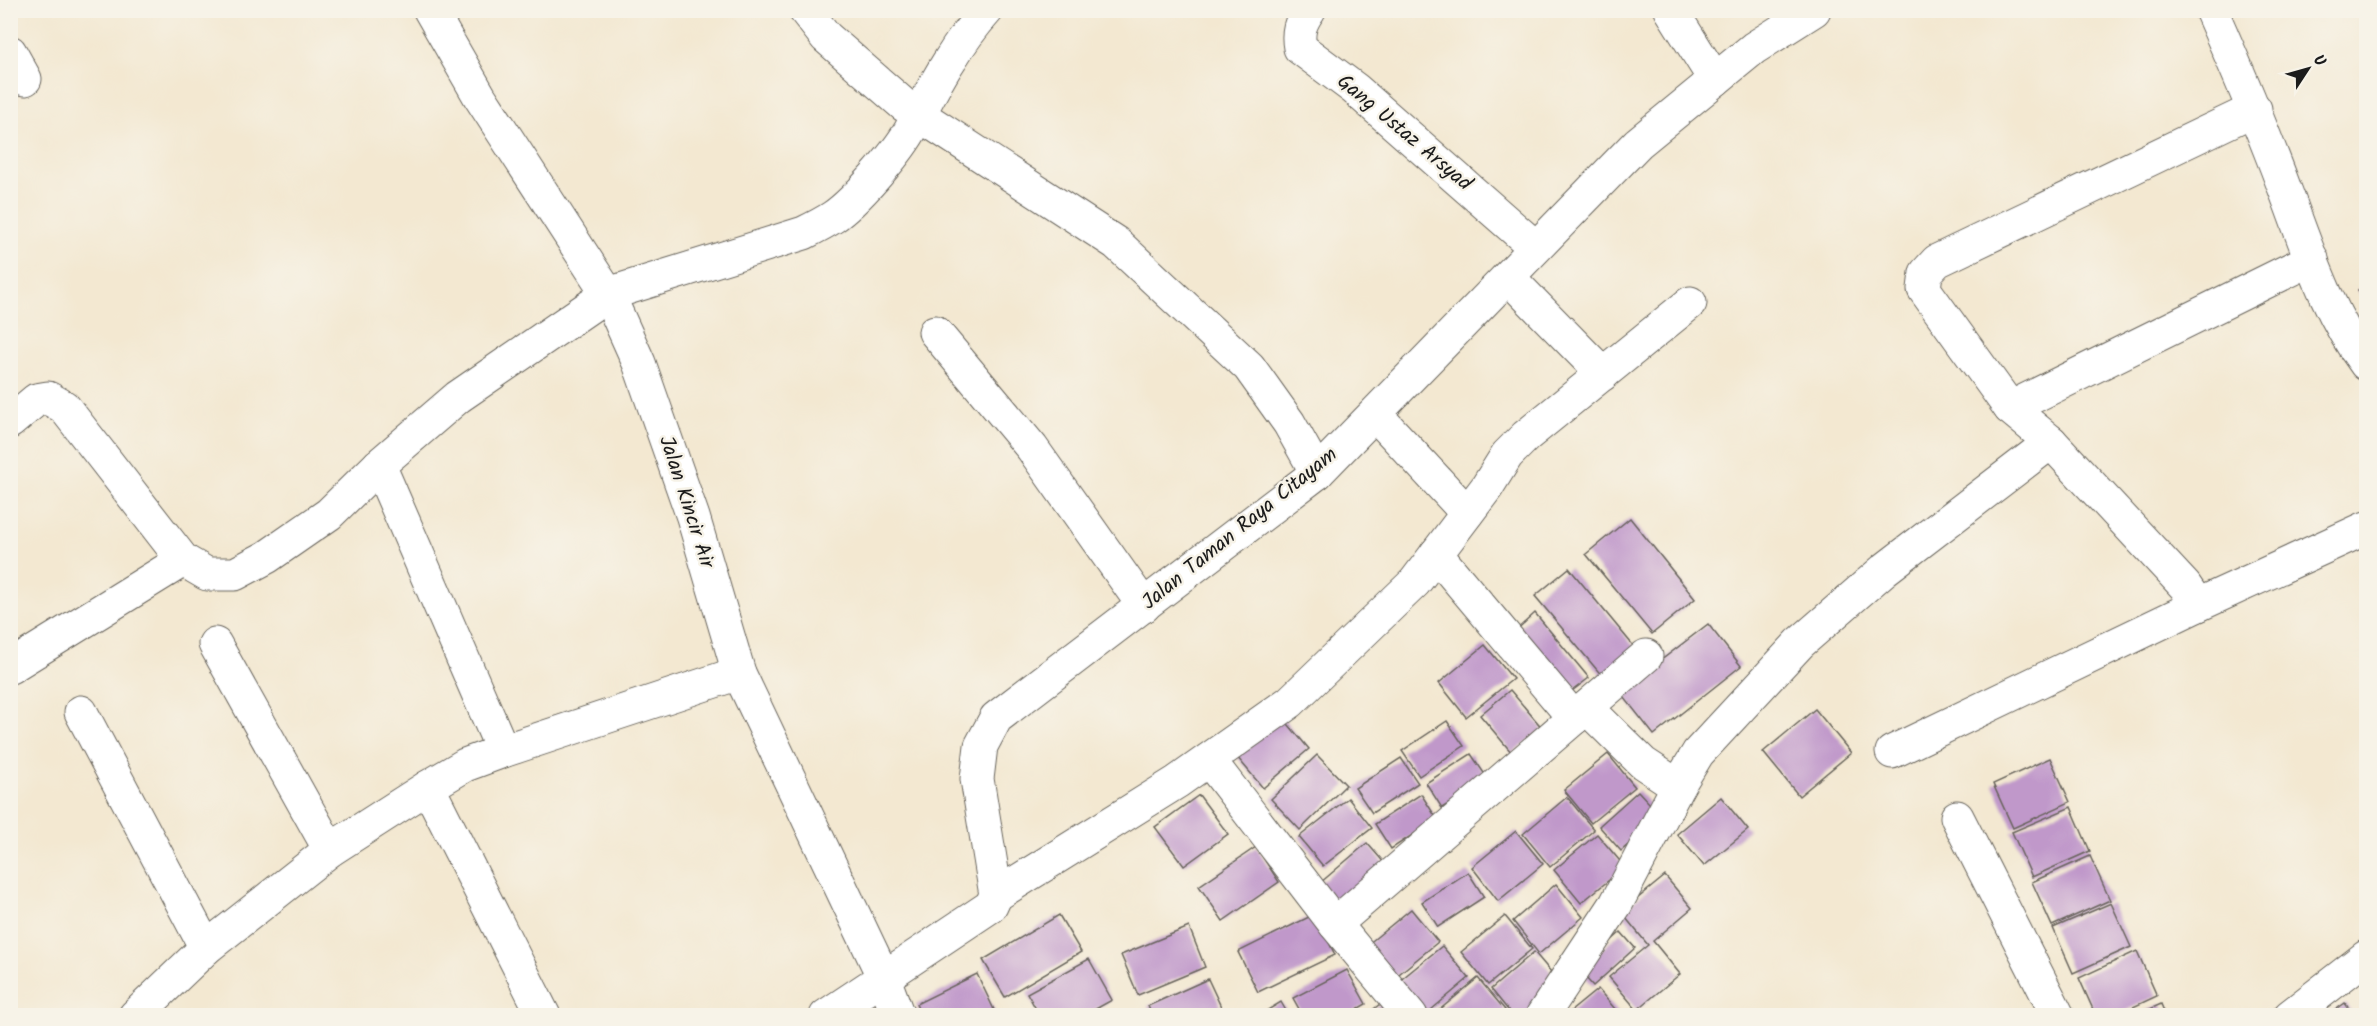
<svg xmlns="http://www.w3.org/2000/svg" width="2377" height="1026" font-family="Kalam,sans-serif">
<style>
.building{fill:#c098ca}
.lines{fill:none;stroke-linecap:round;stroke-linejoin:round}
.street-casing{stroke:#67635b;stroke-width:35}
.street{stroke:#fff;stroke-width:33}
.labels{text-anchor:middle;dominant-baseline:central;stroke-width:5;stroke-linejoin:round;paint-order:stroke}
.street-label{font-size:21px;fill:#1c1c1c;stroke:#f7f3e8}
</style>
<rect width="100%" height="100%" fill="#f7f3e8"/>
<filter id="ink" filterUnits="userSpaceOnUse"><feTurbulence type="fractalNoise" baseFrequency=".0167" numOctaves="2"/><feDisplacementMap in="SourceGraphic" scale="12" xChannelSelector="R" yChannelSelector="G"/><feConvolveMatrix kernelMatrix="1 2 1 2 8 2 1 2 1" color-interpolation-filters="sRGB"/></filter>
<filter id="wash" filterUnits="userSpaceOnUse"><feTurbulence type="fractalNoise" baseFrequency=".008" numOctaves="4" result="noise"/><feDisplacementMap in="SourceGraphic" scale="24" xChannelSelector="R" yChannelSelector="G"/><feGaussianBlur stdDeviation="1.35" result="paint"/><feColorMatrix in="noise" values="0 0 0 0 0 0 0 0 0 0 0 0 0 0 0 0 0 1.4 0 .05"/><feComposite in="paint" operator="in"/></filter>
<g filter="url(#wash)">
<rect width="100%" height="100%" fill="#f3e8d1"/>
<g id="blocks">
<g class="building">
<polygon points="2366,285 2366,304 2358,290"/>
<polygon points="1630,518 1695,599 1652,634 1586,554"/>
<polygon points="1569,568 1636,649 1603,677 1535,596"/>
<polygon points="1535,613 1589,678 1564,697 1512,634"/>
<polygon points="1708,624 1741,666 1654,735 1620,692"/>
<polygon points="1485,645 1513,679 1466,717 1439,683"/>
<polygon points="1510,690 1543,729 1512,753 1480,715"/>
<polygon points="1815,709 1851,753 1799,796 1763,752"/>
<polygon points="1283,718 1309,749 1263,788 1237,757"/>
<polygon points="1447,721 1464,746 1419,776 1402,751"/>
<polygon points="1471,754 1488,779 1442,808 1426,783"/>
<polygon points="1608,754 1635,787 1591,823 1564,790"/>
<polygon points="1317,755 1346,785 1300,830 1271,799"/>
<polygon points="1401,758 1418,783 1372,813 1355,788"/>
<polygon points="2050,758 2070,802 2013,828 1993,784"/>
<polygon points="1638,791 1661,816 1621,851 1599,826"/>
<polygon points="1421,794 1437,819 1391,849 1375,824"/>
<polygon points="1199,795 1228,834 1184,866 1155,827"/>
<polygon points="1567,797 1594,830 1550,867 1523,834"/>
<polygon points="1721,797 1748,830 1704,866 1677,834"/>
<polygon points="1348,798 1372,828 1323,866 1299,837"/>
<polygon points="2071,807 2090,851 2032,877 2012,832"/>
<polygon points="1516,831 1543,864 1498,901 1472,867"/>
<polygon points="1597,834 1625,867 1581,903 1554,870"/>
<polygon points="1367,843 1387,866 1339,907 1320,883"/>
<polygon points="1256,847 1279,882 1223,921 1199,886"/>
<polygon points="2090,856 2110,900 2052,926 2032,882"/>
<polygon points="1468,872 1484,897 1438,927 1422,902"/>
<polygon points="1665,876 1692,908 1653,941 1680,974 1637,1010 1609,977 1648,945 1621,912"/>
<polygon points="1556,884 1583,917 1539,954 1513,921"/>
<polygon points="2111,903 2131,947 2073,973 2053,928"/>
<polygon points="1411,909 1438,942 1394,978 1367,945"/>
<polygon points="1315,914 1335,955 1258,992 1238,952"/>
<polygon points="1059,915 1081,952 1005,997 983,960"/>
<polygon points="1505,916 1532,949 1488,985 1461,952"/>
<polygon points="1189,927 1205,967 1138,995 1121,955"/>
<polygon points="1621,932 1635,948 1593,986 1579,970"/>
<polygon points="1442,946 1469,978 1425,1015 1398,982"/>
<polygon points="2137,951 2157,996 2114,1016 2096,1016 2079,978"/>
<polygon points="1534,952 1562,985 1525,1016 1513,1016 1491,989"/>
<polygon points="1089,959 1112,1000 1083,1016 1040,1016 1027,993"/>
<polygon points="1347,970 1366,1004 1345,1016 1303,1016 1293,998"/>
<polygon points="977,974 997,1016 921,1016 916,1004"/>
<polygon points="1478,978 1505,1010 1499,1016 1432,1016"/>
<polygon points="1208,979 1222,1009 1208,1016 1152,1016 1148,1006"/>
<polygon points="1598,989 1621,1016 1565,1016"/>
<polygon points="1281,1002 1289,1016 1258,1016"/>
<polygon points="2345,1003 2354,1016 2327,1016"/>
<polygon points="1380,1004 1388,1016 1365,1016"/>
<polygon points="2161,1004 2166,1016 2135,1016"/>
</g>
</g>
</g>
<g filter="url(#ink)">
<use href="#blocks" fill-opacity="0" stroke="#67635b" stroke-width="1.5"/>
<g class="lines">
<defs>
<g id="street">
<polyline points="430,10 480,97 608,294 639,363 693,517 739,673 883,976 898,1016"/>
<polyline points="805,10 826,37 904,105 1116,243 1249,367 1289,423 1317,473"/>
<path d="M1309,10C1300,23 1297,32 1300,48L1355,89L1535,247"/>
<polyline points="1671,10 1715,80"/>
<path d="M2211,10C2237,69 2262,128 2284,187C2307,247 2327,313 2366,364"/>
<polyline points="10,52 25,79"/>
<polyline points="2255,109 1937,261 1926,273 1924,289 2010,408 2051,442 2185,586 2198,605 2366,528"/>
<polyline points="1508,277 1603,374"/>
<polyline points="935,332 1032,448 1144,606"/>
<polyline points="2010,408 2312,259"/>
<polyline points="1375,414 1467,513"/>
<polyline points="10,422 36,400 48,398 64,407 183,560"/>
<polyline points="379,465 503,751"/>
<polyline points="1436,554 1574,718"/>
<polyline points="215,644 330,850"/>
<path d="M10,667L183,560L207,574H235L267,557L329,514L379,465L458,397L608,294L804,233C814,228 824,223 833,217C855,202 896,155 910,131C932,90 955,45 987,10"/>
<polyline points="1587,708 1643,763 1678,786"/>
<polyline points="81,712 206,948"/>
<polyline points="1892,752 2198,605"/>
<polyline points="1209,760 1335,924 1411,1016"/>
<polyline points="428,787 544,1016"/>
<polyline points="1957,817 2058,1016"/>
<polyline points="996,895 1177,782 1290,702 1415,582 1487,487 1507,455 1526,436 1690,303"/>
<polyline points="1335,924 1646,656"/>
<polyline points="135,1016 206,948 330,850 428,787 465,765 503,751 739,673"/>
<polyline points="826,1016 991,906 996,895 977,779 981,746 996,718 1317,473 1638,143 1754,48 1814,10"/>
<polyline points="1542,1016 1616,904 1678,786 1698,753 1800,643 1884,570 2051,442"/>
<polyline points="2290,1016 2366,957"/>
</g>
</defs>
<use href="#street" class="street-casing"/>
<use href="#street" class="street"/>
</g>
</g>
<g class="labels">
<g class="street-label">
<text transform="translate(1404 133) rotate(40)">Gang Ustaz Arsyad</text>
<text transform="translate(686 502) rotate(72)">Jalan Kincir Air</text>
<text transform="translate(1240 529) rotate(-39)">Jalan Taman Raya Citayam</text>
</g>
</g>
<rect width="2377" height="1026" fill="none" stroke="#f7f3e8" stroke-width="36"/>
<g transform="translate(2308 69) rotate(54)" stroke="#f7f3e8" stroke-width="4.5" paint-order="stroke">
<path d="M0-4.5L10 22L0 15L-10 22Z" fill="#1c1c1c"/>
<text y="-9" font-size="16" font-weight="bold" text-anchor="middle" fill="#1c1c1c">U</text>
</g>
</svg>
